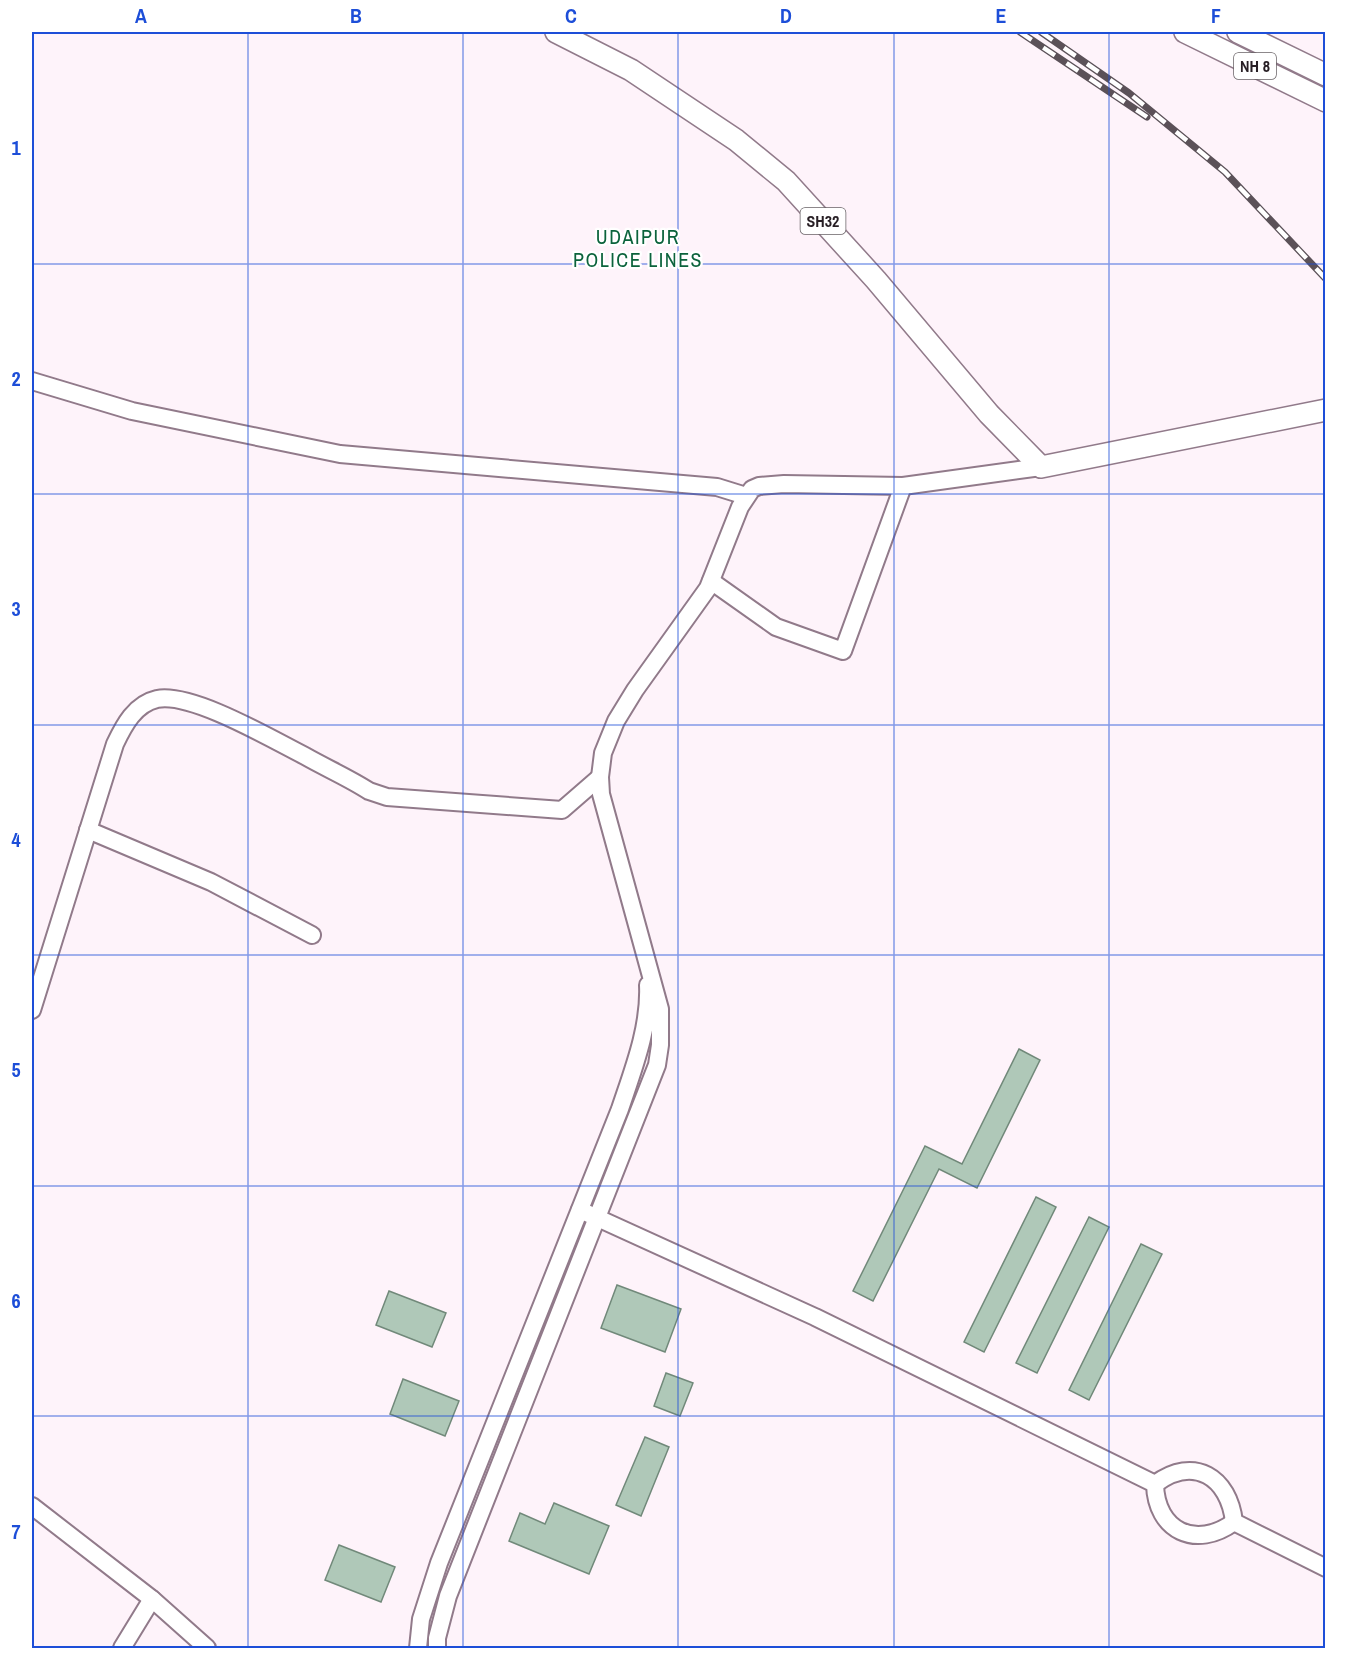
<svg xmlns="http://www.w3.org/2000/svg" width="1357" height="1680" font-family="'Archivo Narrow',sans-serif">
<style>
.building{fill:#afc8b8;stroke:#71897a;stroke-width:1.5}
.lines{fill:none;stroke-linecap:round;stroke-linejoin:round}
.minor-casing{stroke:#917a8a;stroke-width:20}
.major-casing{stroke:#917a8a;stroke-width:24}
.minor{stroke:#fff;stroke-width:16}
.major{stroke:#fff;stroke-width:21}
.rail-casing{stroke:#5b5158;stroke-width:7}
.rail{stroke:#fff;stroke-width:4.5;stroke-dasharray:14;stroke-linecap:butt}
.grid{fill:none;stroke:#1d4ed8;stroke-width:1.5;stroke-opacity:0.55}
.labels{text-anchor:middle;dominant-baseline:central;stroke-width:4.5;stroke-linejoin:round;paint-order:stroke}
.shield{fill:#fff;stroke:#686266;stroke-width:1.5}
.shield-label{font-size:16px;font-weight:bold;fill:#281f25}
.neighbourhood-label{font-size:20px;letter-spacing:1.5px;fill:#0b633c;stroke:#fff}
.neatline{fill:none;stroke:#1d4ed8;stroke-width:2}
.grid-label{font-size:20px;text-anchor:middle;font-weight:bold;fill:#1d4ed8}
</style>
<rect width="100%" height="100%" fill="#fef3fa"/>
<g class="building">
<polygon points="1019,1049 1040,1060 977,1188 939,1169 873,1301 853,1291 925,1146 962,1164"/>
<polygon points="1036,1197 1056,1207 984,1352 964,1342"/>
<polygon points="1089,1217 1109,1227 1037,1373 1016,1363"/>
<polygon points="1141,1244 1162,1254 1089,1400 1069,1390"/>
<polygon points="617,1285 681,1309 665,1352 601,1328"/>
<polygon points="389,1291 446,1313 432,1347 376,1325"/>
<polygon points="666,1373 693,1383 680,1416 654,1406"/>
<polygon points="403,1379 459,1401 445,1436 390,1414"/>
<polygon points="645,1437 669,1447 641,1516 616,1505"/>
<polygon points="554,1503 609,1526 589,1574 509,1541 520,1513 545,1524"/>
<polygon points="339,1545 395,1567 381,1602 325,1580"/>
</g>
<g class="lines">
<defs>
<g id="minor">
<polyline points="32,381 132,411 340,454 717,487 746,496"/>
<polyline points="711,581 776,627 843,651 903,486"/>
<polyline points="88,830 211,882 312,935"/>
<path d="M32,1010L115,744C124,725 135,704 157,699C192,692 273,740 305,756C326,768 349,778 369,791L387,797L562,810L600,777"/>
<path d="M580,1210L815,1317L1155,1484C1156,1531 1196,1550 1234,1522"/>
<path d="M1155,1484C1194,1455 1229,1477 1234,1522L1326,1568"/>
<polyline points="32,1506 152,1599 207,1648"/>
<polyline points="122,1648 152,1599"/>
<path d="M418,1648L421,1619L439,1563L620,1109C633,1070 650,1027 648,985"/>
<polyline points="437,1648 437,1638 448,1596 657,1065 660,1045 660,1009 601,794 600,777 603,753 616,721 635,690 708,588 740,507 752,489 759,486 784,484 903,486 1041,467"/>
</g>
<g id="major">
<polyline points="556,32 631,70 736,140 786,181 876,280 989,414 1041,467 1326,410"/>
<polyline points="1185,32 1326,101"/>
<polyline points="1238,32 1326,75"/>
</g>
</defs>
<use href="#minor" class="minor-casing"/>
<use href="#major" class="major-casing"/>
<use href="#minor" class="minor"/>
<use href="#major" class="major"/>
<defs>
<g id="rail">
<polyline points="1020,32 1147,117"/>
<polyline points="1041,32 1129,93 1225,172 1326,279"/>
</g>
</defs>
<use href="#rail" class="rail-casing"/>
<use href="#rail" class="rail"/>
</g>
<path class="grid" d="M248,32V1648M463,32V1648M678,32V1648M894,32V1648M1109,32V1648M32,264H1326M32,494H1326M32,725H1326M32,955H1326M32,1186H1326M32,1416H1326"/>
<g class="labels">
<g class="shield">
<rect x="1234" y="53" width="42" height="26" rx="4.5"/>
<rect x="800.5" y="208" width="45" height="26" rx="4.5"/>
</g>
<g class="shield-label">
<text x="1255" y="66">NH 8</text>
<text x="823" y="221">SH32</text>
</g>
<g class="neighbourhood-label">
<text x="638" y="236">UDAIPUR<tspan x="638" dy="23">POLICE LINES</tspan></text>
</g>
</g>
<rect width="1357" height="1680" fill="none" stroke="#ffffff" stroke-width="66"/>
<rect x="33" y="33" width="1291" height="1614" class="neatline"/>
<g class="grid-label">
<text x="141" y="23">A</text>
<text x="356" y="23">B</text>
<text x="571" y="23">C</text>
<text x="786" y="23">D</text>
<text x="1001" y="23">E</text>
<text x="1216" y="23">F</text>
<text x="16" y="155">1</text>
<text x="16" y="386">2</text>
<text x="16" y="616">3</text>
<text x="16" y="847">4</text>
<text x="16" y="1077">5</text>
<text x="16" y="1308">6</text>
<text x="16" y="1539">7</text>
</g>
</svg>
